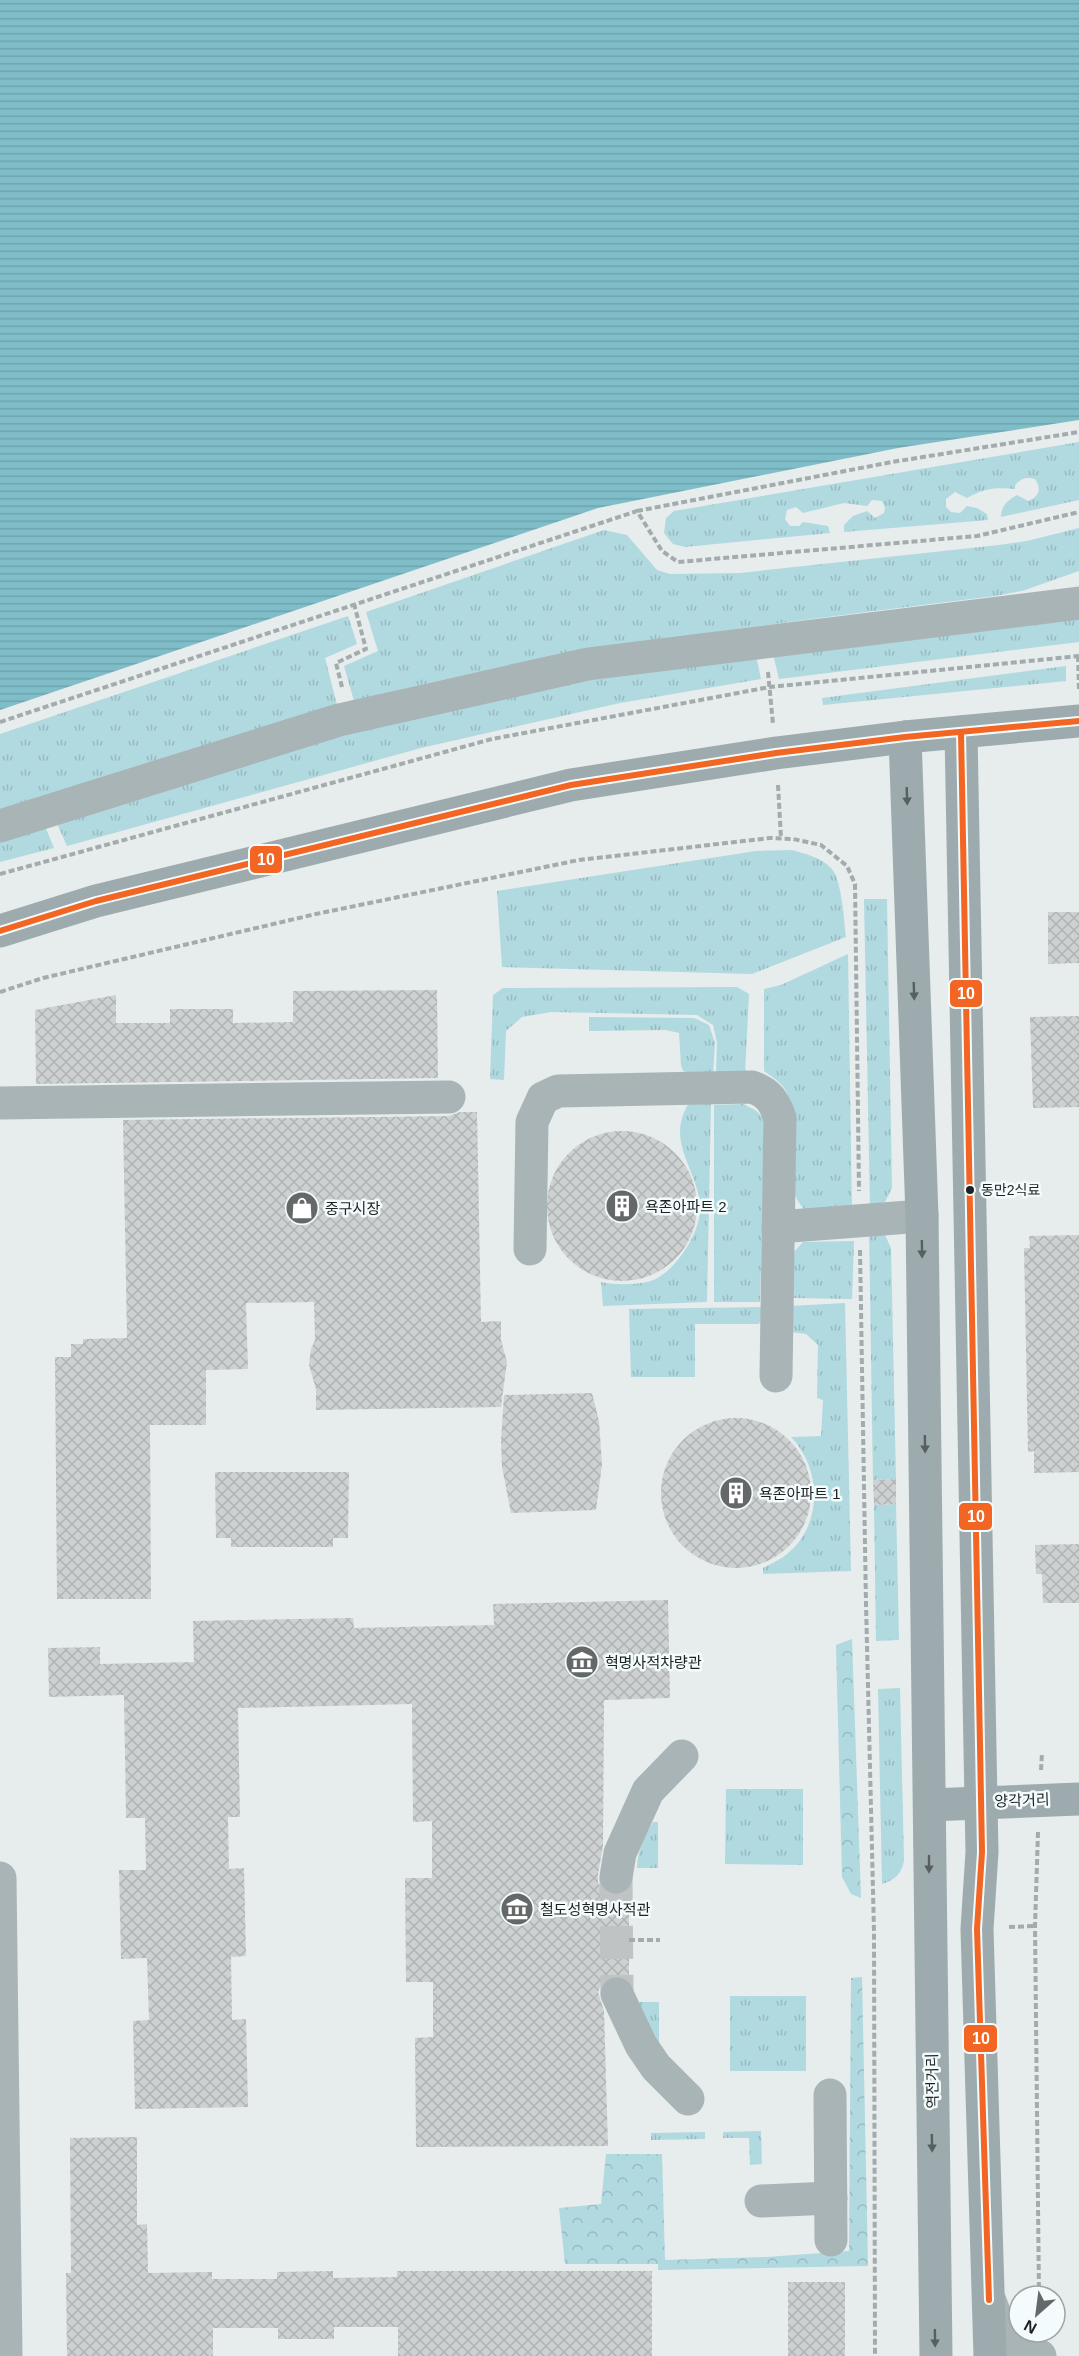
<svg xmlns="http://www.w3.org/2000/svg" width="1079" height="2356" font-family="Arial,'Noto Sans KR',sans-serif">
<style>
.grass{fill:url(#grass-tufts)}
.forest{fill:url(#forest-crowns)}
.water{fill:url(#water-rules)}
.building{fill:url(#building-cross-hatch)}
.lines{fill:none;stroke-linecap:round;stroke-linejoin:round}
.minor-tunnel{stroke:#bfc3c4;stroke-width:33;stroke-dasharray:33 16;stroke-linecap:butt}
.path{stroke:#a4abad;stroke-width:4;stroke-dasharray:6 3;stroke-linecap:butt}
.minor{stroke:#a9b4b6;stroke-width:33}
.major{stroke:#9dabae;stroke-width:33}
.bus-1-casing{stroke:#f3fbfc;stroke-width:10}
.bus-1{stroke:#f26522;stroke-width:6}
.oneway{fill:#575f61}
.bus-dot{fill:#1e2122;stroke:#f3fbfc;stroke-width:2}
.labels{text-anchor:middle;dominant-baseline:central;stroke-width:5;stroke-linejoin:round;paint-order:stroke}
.bus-label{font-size:14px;fill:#1e2122;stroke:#f3fbfc;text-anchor:start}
.poi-label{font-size:15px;fill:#1e2122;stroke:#f3fbfc;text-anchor:start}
.street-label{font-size:15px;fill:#1e2122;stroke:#f3fbfc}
.line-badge{stroke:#f3fbfc;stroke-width:2}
.badge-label{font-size:16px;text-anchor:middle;font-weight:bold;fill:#fff}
</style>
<defs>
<pattern id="grass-tufts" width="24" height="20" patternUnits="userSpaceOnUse" patternTransform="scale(1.5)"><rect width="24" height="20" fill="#b1d9e0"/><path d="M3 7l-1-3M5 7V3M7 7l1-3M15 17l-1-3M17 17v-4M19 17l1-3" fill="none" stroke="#98bac0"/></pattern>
<pattern id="forest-crowns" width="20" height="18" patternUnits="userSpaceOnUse" patternTransform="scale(1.5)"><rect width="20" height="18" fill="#b1d9e0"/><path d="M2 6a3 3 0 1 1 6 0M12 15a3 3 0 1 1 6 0" fill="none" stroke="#98bac0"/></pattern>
<pattern id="water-rules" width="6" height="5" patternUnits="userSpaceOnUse" patternTransform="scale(1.5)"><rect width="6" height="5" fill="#7fbec9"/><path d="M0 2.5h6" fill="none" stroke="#6da3ac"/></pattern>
<pattern id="building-cross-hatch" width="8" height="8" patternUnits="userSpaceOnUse" patternTransform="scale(1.5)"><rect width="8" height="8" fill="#cdd1d2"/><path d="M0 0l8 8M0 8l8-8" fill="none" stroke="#b0b3b4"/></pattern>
</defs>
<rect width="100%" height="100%" fill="#e7eced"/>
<g class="grass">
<path d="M1079,442V500L1001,517C1001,506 1008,500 1017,495L1028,501C1039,497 1042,489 1035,479C1026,477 1022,478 1015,485V489C996,487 984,488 967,498L955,492L946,499V507L951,512L960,513L967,506L977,508L987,514L988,520L844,532V525L853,516L867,511L875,518L884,513L885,508L882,501L872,500L867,506L844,503L803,513L796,507L787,510L785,519L790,526H799L803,522L828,526L830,533L685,547L673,544L664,533L666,518L674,511Z"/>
<path d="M1079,528V571L1022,591L995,596C780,623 564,647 354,701L344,666L378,651L366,612L604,530L627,535L657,570L670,574L740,573L999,545L1027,541Z"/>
<polygon points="1079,615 1079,642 779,679 773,654"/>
<polygon points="348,616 357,644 325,658 337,705 0,811 0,734"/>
<polygon points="756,655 761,679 620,703 421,748 67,846 55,819 315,739 586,678"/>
<polygon points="1066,666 1066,681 823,705 822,698"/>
<polygon points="45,826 54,848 0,862 0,838"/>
<path d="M792,850C806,854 820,857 831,868C842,879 844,921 846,937L752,974L502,967L497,891L756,851Z"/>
<polygon points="864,899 887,899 892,1188 885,1202 870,1207"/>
<path d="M848,954L852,1213L805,1210C776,1182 802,1127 787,1093C783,1083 772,1077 764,1071V989L781,985Z"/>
<polygon points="737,987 749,994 745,1074 716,1074 717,1043 713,1025 697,1015 551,1012 522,1017 506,1031 504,1080 490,1079 493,995 503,988"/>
<polygon points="589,1017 694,1018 709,1025 715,1043 713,1074 690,1073 683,1071 681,1065 679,1033 666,1030 589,1031"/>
<path d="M689,1103H711L707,1302L603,1306L601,1282C615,1285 632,1285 647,1282C672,1277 698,1237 700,1212C702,1172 663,1144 689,1103Z"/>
<polygon points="743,1104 755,1110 765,1119 760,1302 714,1302 714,1105"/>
<polygon points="869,1230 885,1235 891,1248 896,1479 873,1480"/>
<polygon points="854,1241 852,1299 793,1298 794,1252 803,1242"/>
<path d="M845,1303L851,1571L763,1574V1568C770,1564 780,1560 787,1554C823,1525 822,1469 791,1437L821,1436L823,1400L817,1398L818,1345L806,1334L790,1332V1306Z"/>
<polygon points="767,1307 763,1320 758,1324 695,1324 695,1377 631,1377 629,1309"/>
<polygon points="896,1504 899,1640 876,1641 874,1505"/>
<path d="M900,1688L904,1861C901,1874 895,1880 882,1884L878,1689Z"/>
<polygon points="726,1789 803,1789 803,1865 725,1864"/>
<path d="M653,1822H658V1868H637C637,1850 645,1837 653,1822Z"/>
<rect x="730" y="1996" width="76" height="75"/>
<polygon points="638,2002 659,2002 659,2047"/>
<polygon points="761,2131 762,2164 750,2165 749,2138 723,2138 723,2132"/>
<polygon points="705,2132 705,2139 651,2140 651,2133"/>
</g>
<g class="forest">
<polygon points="852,1639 861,1898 851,1894 842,1877 836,1645"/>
<polygon points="862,1977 868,2266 658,2270 658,2264 565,2264 559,2208 601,2204 606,2154 662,2154 665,2260 766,2257 849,2251 851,1978"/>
</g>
<polygon class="water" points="0,0 1079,0 1079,420 898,448 598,508 0,710"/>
<g class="building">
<polygon points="1048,912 1079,912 1079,963 1048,964"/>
<polygon points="437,990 438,1078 36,1084 35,1010 116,995 116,1023 170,1023 170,1009 233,1009 233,1023 293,1022 293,991"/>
<polygon points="1079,1016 1079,1107 1033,1108 1030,1017"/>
<polygon points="460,1112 477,1112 481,1322 501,1321 501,1340 507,1362 501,1407 316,1410 316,1389 309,1365 311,1349 315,1340 314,1302 246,1303 248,1369 206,1370 206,1425 150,1425 151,1599 57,1599 55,1357 71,1357 71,1344 83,1344 83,1339 127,1338 123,1120 449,1116"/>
<circle cx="622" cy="1206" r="75"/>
<polygon points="1079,1235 1079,1472 1034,1473 1034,1451 1028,1452 1024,1248 1030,1248 1029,1236"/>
<polygon points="592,1393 599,1421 602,1465 596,1510 511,1513 502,1467 501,1441 504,1395"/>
<circle cx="736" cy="1493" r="75"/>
<polygon points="215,1472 349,1472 348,1538 333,1538 333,1547 231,1547 231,1538 216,1538"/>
<polygon points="896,1479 896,1504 874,1505 873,1480"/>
<polygon points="1079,1544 1079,1603 1043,1603 1042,1574 1036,1574 1035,1545"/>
<polygon points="668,1600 670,1698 604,1700 603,1846 598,1874 598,1883 604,1891 612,1895 622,1895 629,1890 629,1980 619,1975 610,1977 602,1983 598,1992 604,2011 608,2146 416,2147 415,2038 433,2037 433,1982 406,1982 405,1878 432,1878 432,1821 413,1822 412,1704 238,1708 240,1817 228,1817 229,1869 244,1868 246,1956 231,1957 232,2020 246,2019 248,2107 135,2109 133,2021 149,2020 147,1958 121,1959 119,1870 146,1870 145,1818 126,1818 124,1695 49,1697 48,1648 100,1647 100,1664 194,1662 193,1621 353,1618 354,1628 494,1625 493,1604"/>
<polygon points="137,2137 137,2225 147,2224 148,2273 212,2272 212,2279 277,2279 277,2272 333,2271 333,2278 397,2277 397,2271 652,2271 652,2356 398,2356 398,2327 334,2327 334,2339 278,2339 278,2328 213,2328 213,2356 67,2356 66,2273 71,2273 70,2138"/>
<rect x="788" y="2282" width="57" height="74"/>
</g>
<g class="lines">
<polyline class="minor-tunnel" points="616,1877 617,1994"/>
<g class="path">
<polyline points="637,511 892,462 1079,432"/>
<polyline points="1078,656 1079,690"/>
<polyline points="768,672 773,724"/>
<polyline points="342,687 336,663 366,649 354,604"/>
<polyline points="0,722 637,511 662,551 678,562 977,536 1079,512"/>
<polyline points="778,785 781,838"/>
<polyline points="0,874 492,739 770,687 1079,656"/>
<polyline points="0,992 43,978 316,914 579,860 770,838 793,839 821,845 847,866 855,884 859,1191"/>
<polyline points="860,1250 866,1604 874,1931 875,2356"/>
<polyline points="1041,1770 1042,1753"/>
<polyline points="1038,1832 1035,1926 1039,2296"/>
<polyline points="1009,1927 1035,1926"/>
<polyline points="629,1940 660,1940"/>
</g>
<g class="minor">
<polyline points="0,826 339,720 588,664 1079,603"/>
<polyline points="0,1103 449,1097"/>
<polyline points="778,1227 922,1216"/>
<path d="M530,1249L532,1122L543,1098L558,1091L752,1087C769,1093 774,1101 780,1118L776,1376"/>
<polyline points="616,1877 620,1853 648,1791 682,1756"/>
<polyline points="0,1878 6,2356"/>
<polyline points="617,1994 641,2045 656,2067 688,2099"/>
<polyline points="830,2095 831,2240"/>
<polyline points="761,2201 831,2198"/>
<polyline points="990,2301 1006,2344 1040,2356"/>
</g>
<g class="major">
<polyline points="961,732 981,1802 982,1852 977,1929 990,2356"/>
<polyline points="905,737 922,1216 936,2356"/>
<polyline points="0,931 96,901 571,785 776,753 905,737 1079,721"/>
<polyline points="930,1805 1079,1799"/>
</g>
<defs>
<g id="bus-1">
<polyline points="961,732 982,1852 977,1929 989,2300"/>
<polyline points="0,931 96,901 571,785 776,753 905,737 1079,721"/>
</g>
</defs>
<use href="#bus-1" class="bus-1-casing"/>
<use href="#bus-1" class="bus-1"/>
</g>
<defs><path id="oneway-solid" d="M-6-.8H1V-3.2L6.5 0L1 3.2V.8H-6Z" transform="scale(1.5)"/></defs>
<g class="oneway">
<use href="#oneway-solid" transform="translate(907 796) rotate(88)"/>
<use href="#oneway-solid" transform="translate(914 991) rotate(88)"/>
<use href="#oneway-solid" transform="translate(922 1249) rotate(89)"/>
<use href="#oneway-solid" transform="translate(925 1444) rotate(89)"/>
<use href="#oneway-solid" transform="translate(929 1864) rotate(90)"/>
<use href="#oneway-solid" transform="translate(932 2143) rotate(89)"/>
<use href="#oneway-solid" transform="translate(935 2338) rotate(89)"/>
</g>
<defs>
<symbol id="building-disc" viewBox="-11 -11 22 22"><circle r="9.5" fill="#646869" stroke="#f3fbfc"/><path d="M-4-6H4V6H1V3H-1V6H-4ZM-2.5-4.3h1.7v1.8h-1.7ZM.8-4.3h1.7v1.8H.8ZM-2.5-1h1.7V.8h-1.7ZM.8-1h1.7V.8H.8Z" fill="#fff"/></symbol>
<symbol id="shop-disc" viewBox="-11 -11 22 22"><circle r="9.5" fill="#646869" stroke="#f3fbfc"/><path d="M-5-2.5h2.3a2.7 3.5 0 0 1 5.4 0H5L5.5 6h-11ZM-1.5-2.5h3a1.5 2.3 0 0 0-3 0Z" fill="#fff"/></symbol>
<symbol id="museum-disc" viewBox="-11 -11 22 22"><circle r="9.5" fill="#646869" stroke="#f3fbfc"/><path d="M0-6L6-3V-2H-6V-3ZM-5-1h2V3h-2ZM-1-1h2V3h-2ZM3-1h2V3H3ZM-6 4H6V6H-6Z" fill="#fff"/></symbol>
</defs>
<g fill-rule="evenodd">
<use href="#building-disc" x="603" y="1187" width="38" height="38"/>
<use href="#shop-disc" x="283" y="1189" width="38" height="38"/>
<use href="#building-disc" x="717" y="1474" width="38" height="38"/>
<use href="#museum-disc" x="563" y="1643" width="38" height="38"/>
<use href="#museum-disc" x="498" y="1890" width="38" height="38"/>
</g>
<circle class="bus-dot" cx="970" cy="1190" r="5"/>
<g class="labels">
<g class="bus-label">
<text x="981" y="1190">동만2식료</text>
</g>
<g class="poi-label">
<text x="645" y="1206">욕존아파트 2</text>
<text x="325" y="1208">중구시장</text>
<text x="759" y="1493">욕존아파트 1</text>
<text x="605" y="1662">혁명사적차량관</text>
<text x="540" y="1909">철도성혁명사적관</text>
</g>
<g class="street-label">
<text transform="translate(1022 1800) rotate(-2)">양각거리</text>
<text transform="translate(932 2081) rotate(-91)">역전거리</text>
</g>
</g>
<g class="line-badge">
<rect x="249" y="845" width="34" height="29" rx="6" fill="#f26522"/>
<rect x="949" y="979" width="34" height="29" rx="6" fill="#f26522"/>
<rect x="958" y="1502" width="35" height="29" rx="6" fill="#f26522"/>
<rect x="963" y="2024" width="35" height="29" rx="6" fill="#f26522"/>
</g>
<g class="badge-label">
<text x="266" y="865">10</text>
<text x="966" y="999">10</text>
<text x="976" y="1522">10</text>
<text x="981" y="2044">10</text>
</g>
<g transform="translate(1037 2314) rotate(208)"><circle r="28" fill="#f3fbfc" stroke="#9ea4a5" stroke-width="1.5"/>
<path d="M0-4.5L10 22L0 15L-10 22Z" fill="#646869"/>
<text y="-9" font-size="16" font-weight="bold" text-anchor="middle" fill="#1e2122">N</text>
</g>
</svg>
